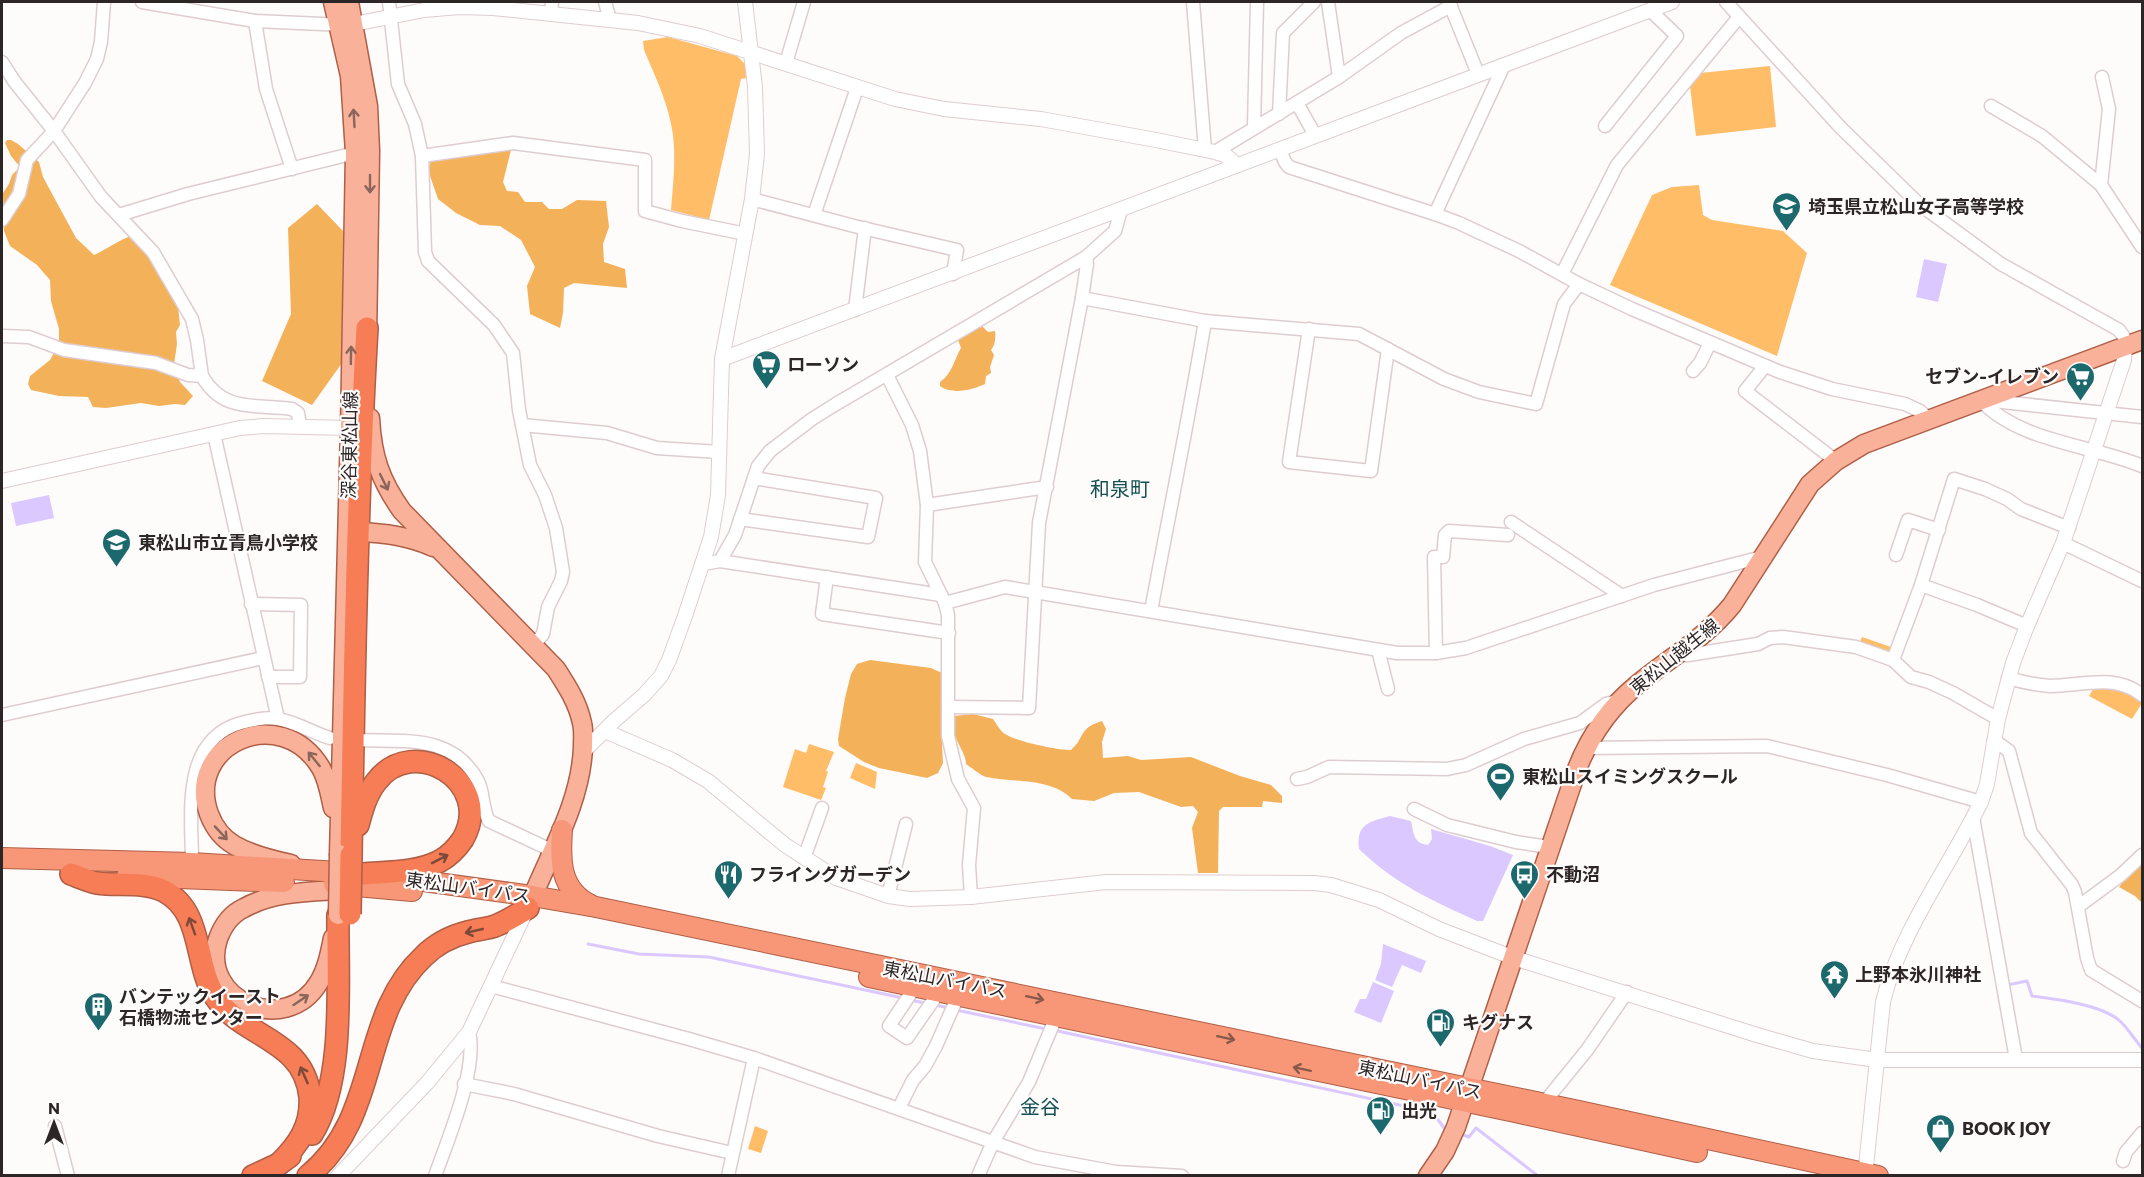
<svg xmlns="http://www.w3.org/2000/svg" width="2144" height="1177" font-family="Commissioner,'Noto Sans JP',sans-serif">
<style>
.green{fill:#ffbd68}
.forest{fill:#f3b15a}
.water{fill:#dac8ff}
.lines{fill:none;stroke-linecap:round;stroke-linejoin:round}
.stream{stroke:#dac8ff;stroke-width:3}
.minor-casing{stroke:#ddcdd0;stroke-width:15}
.tertiary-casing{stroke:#ddcdd0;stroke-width:16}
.primary-casing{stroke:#af5f46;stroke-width:21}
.trunk-casing{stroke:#af5f46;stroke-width:22}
.motorway-casing{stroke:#af5f46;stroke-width:24}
.minor{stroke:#fff;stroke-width:12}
.tertiary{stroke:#fff;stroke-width:14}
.primary{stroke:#fab19a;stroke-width:18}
.trunk{stroke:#f89778;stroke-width:20}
.motorway{stroke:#f67d56;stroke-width:21}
.primary-bridge-casing{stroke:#af5f46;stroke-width:21;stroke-linecap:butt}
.motorway-bridge-casing{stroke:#af5f46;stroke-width:24;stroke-linecap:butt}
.primary-bridge{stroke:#fab19a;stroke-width:18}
.motorway-bridge{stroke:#f67d56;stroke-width:21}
.oneway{stroke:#89655b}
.oneway2{stroke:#7d493a}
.oneway3{stroke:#88594b}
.labels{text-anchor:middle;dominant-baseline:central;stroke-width:4.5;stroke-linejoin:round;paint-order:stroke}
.poi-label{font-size:18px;font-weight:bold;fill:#2c2627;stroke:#fefbfb;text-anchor:start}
.street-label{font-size:18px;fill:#2c2627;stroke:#fefbfb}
.neighbourhood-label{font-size:20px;fill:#125052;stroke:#fefbfb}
</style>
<rect width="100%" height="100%" fill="#fefbfb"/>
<g class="green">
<path d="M668,37L737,56L746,65L747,78L741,79L709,220L671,210C673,185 676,160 673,135C669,105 656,78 644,50L643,41Z"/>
<polygon points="1770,66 1776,127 1696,136 1690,86 1700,73"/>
<polygon points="1699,185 1703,215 1712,220 1783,231 1807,253 1777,356 1610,285 1652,195 1672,187"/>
<polygon points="1862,637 1894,648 1891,654 1859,645"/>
<path d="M2095,686C2111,688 2133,688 2142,703L2132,719L2089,696Z"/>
<polygon points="809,744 834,752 826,771 828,772 823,787 826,788 821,800 783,787 795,749 806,753"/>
<polygon points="856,763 877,772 875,789 850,778"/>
<polygon points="755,1126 768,1131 761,1153 748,1149"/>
</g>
<g class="forest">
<path d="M7,140H11L18,144L39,162L43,177L76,238L94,255C107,249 117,241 131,236L145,252L178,306L180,325L176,332L177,344L174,364L180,382L193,396L185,405L175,404L159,406L141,403L106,408L93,407L88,397L59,396L31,390L28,384L30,376L50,360L59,344V329L51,301L50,280L37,265L10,246L4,231L3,193L9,184L12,175L20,167L11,156L5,143Z"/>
<polygon points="497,148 511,150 503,182 507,191 518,192 525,202 542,202 549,209 562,209 577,200 606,201 609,227 603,244 604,262 625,269 627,288 574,283 564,288 563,313 560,328 530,314 527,286 535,267 521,240 500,226 480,225 456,213 438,199 428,170 432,158"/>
<polygon points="317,204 343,231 342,363 312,405 262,381 291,314 288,228"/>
<path d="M982,326L988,332L995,331C996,338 995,345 991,350L994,355L990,367L991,373L986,376L985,384C973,390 951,395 940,386V382C952,374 954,360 961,348L958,340L963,334Z"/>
<polygon points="870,660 931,668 942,673 943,712 941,722 944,734 942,745 943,763 938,773 927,778 879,768 864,762 839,746 838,739 845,698 851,674 857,664"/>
<path d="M973,714L993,719C996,723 1000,731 1005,734C1015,741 1057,750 1071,750C1086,737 1077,729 1102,721L1106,729L1102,742L1103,758L1128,756L1141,760L1191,757L1240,776L1271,785L1282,796V803L1263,801L1262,807H1223L1219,811L1218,873H1198L1192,828L1198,812L1193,806L1181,807L1139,792L1114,793L1094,801L1072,799C1050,777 1014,783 986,777C980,775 972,768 966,764C966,753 956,743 954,732C953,727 954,721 954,716Z"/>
<polygon points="2142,859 2142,903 2135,896 2119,887"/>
</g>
<g class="water">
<polygon points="1924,259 1947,264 1938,302 1916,297"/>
<polygon points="49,495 54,518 16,526 11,503"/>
<path d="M1390,816L1411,821C1414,834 1413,843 1428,845L1432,839L1431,829L1490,846L1513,855L1483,921H1477C1433,901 1395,884 1359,849C1356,823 1370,822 1390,816Z"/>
<polygon points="1383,944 1426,961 1421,973 1402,965 1392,987 1375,980 1381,964"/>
<polygon points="1373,982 1394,991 1381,1023 1354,1012 1360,999 1366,999"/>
</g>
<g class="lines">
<g class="stream">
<polyline points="588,944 639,954 709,957 903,998"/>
<path d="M2007,985L2027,981L2032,996C2056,999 2104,1005 2121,1022C2129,1030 2135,1040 2142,1048"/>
<polyline points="909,1000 926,1003"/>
<polyline points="935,1005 949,1008"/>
<polyline points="956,1010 1046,1029"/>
<polyline points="1053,1030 1432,1112 1445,1129 1449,1130"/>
<polyline points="1461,1134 1469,1137 1476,1128 1538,1176"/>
</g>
<defs>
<g id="minor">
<polyline points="142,2 255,21 344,25"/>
<polyline points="389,2 398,84 415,124 422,156 513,143 645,160 645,211 682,221 746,234"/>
<polyline points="605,2 610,20"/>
<polyline points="1193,2 1205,150"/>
<polyline points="1328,2 1339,77"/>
<polyline points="1449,2 1478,74"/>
<polyline points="1726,2 1841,128 1919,204 2001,264 2119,330 2124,337 2125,347"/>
<polyline points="551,14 552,2"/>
<polyline points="255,21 266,89 292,169"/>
<polyline points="2,62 14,81 54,131 101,197 153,252 192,319 197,340 202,376"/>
<polyline points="786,63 804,2"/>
<polyline points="2102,77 2109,109 2101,185 2142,247"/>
<polyline points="1297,103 1315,135"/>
<polyline points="1991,106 2042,136 2101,185"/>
<polyline points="1279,114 1283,33 1314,2"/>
<polyline points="1605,126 1677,36 1650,10"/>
<polyline points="1254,127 1257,2"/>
<polyline points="1280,150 1285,162 1289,167 1435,214 1459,223 1519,251 1579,284 1632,309 1780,372 1832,389 1905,404 1920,411 1929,419"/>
<polyline points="1215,152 1339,77 1401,33 1451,6"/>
<polyline points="422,156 425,252 428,261 494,325 513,353 519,410 530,465 545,495 556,528 563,572 561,581 548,607 543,634 534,645"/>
<polyline points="752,199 854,226 957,250 953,274"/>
<polyline points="1435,214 1504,65"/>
<polyline points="119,215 188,194 355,153"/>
<polyline points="814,215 857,88"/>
<polyline points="2,220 19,194 27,160 54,131 85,83 97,59 101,42 104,2"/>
<polyline points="1562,274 1617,165 1739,17"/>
<polyline points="1082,298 1205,321 1359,334 1444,379 1479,392 1536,404 1564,304 1579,284"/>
<polyline points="855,310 865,228"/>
<polyline points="1309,329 1289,462 1371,471 1388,349"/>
<path d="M2,336L29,337L64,350L156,363L188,375L202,376C223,413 255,404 292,409L298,413L300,426"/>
<polyline points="1765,366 1745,391 1836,461"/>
<polyline points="1693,371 1700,363 1710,343"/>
<polyline points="887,375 912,425 920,451 927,505 925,562 945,603 948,615 948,736 958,779 974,808 969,865 971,897"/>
<path d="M1979,399C2021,443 2089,444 2142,466"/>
<polyline points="1984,400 2142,417"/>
<polyline points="522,425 607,433 657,448 719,452"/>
<polyline points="214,434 278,719"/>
<polyline points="927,505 1047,487"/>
<polyline points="740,519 868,537 876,498 754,478"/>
<polyline points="1511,522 1622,596"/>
<polyline points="2063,543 2142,581"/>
<polyline points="1896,555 1908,520 1939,530"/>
<polyline points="720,561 941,595"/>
<polyline points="704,564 720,561 735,535 758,466 770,451 812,419 836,404 1086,257 1115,231 1121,210"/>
<polyline points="827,577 822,614 949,633"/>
<polyline points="1921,585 1977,605 2027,626"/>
<polyline points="945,603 1005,587 1397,653 1436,653 1466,648 1654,585 1762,557"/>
<polyline points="251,604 301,605 300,677 268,677"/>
<path d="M1151,611C1169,514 1189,418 1205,321"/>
<polyline points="1378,650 1388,689"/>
<polyline points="1436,653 1434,557 1443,557 1445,535 1449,531 1508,535"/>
<polyline points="1678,655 1688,655 1758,644 1770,638 1783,637 1856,647 1893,660 1911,677 1929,682 1953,693 1998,719"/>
<polyline points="1893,660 1921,585 1954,479 1985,489 2007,499 2021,509 2069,528"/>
<path d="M2008,678C2022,682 2036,685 2050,686C2082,686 2114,673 2142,695"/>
<polyline points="949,707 1029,708 1039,523 1082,298 1087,264 1086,257"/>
<polyline points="2,715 263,658"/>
<path d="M360,740C405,742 453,734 478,781C484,793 482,809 489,821L553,851"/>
<polyline points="1994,740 2009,751 2031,833 2072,885 2075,892 2087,958 2091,970 2142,1001"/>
<polyline points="1586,748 1767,746 1887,775 1981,802"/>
<polyline points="1297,779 1307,777 1329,767 1447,769 1466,765 1524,739 1580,723 1606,704 1617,701"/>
<polyline points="1414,809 1447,825 1516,842 1549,847"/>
<polyline points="1973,817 2016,1059"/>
<polyline points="804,858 822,808"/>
<path d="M192,863C192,816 180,740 241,723C253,720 265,717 278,719C296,722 313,733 330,738"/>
<polyline points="888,896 906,824"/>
<polyline points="2079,906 2121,875 2142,855"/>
<polyline points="491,986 689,1039 754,1058 1035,1157 1116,1172 1182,1176"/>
<polyline points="915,987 889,1026 907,1038 939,992"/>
<polyline points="464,1084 514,1094 658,1136 732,1153"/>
<polyline points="1543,1104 1587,1050 1627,992"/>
<polyline points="899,1108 913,1080 925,1066 936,1046 958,996"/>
<polyline points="55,1126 68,1176"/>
<polyline points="2123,1161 2126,1152 2142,1133"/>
<path d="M435,1176C448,1139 478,1069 469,1032"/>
<polyline points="728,1176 754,1058"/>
<polyline points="978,1176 993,1142 1029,1082 1056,1017"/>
</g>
<g id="tertiary">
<polyline points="354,24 424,10 459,7 493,8 638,23 700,36 895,99 944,109 1041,119 1156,140 1215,152 1225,155 1237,165"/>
<polyline points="722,359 1672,2"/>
<polyline points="2,481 240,428 264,426 350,428"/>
<polyline points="605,731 672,760 708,781 785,845 836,878 888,896 910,899 971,897 1106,882 1314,883 1331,885 1379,900 1439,929 1514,958 1757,1035 1813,1051 1877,1060 2142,1060"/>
<polyline points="582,753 615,720 644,695 661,676 669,660 685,616 711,537 718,495 722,359 752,199 757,154 755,87 745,2"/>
<polyline points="338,1176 427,1083 469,1032 527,909"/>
<path d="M1865,1176L1883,1002C1899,933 1950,866 1981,802L1987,784L1998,719L2013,663L2027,626L2063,543L2124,360L2125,347"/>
</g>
<g id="primary">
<polyline points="333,2 350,76 355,153 350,428 339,854"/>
<polyline points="349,2 368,106 370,151 367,340"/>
<path d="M370,418C372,456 380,480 402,511L556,669C567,686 578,703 582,723C584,731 583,739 583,747C581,804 548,856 528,908"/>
<path d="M358,532C385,533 408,536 433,547"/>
<path d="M291,864C272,860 251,855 234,845C222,838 214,827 209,814C184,744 281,701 321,768C328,780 330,795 333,808"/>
<path d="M333,938C330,953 327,969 319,982C286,1038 198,1000 218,939C223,925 231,914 244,908C276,890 316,892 352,889"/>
<path d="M1428,1176L1445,1151L1456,1127L1577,769C1590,736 1611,706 1638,684C1671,657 1705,638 1732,605L1810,484L1836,461L1864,444L2142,340"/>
</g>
<g id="trunk">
<path d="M562,830C560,859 559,890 591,905"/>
<polyline points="2,858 192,863 355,873"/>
<polyline points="127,876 284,882"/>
<polyline points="394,877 532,896 596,907 1579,1111 1878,1176"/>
<polyline points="334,884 412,891"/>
<polyline points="869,977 1515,1112 1697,1152"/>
</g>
<g id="motorway">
<path d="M358,825C362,810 366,795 376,782C413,732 495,782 463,839C457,848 449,856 440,861C417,873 388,872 363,874"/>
<path d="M351,855C354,679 357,503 367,328"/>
<path d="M71,874C79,877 88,881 97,883C118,886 144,881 164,891C203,911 194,962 214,995C240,1038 304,1037 310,1097C312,1126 298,1145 279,1164"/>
<path d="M312,1134C346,1080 337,978 338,915"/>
<polyline points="253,1176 279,1164 290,1156"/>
<path d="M308,1176C382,1116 358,1017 424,956C436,944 452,936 468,932C477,929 487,929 495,926C507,921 517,915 528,908"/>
</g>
</defs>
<use href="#minor" class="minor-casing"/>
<use href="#tertiary" class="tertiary-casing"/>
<use href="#primary" class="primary-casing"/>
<use href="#trunk" class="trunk-casing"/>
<use href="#motorway" class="motorway-casing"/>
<use href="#minor" class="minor"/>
<use href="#tertiary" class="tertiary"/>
<use href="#primary" class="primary"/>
<use href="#trunk" class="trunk"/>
<use href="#motorway" class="motorway"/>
<defs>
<polyline id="primary-bridge" points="338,915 339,854"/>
<polyline id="motorway-bridge" points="350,914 351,855"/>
</defs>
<use href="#primary-bridge" class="primary-bridge-casing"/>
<use href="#motorway-bridge" class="motorway-bridge-casing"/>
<use href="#primary-bridge" class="primary-bridge"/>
<use href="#motorway-bridge" class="motorway-bridge"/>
</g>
<defs><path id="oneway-shaft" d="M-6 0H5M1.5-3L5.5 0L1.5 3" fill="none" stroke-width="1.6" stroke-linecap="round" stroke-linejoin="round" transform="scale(1.5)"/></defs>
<g class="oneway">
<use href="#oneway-shaft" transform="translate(354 118) rotate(-93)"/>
<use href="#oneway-shaft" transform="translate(370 184) rotate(90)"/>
<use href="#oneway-shaft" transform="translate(351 355) rotate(-89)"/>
<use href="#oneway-shaft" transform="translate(384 482) rotate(64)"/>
<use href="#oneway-shaft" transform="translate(314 759) rotate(-129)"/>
<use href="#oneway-shaft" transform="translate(221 833) rotate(47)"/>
<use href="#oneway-shaft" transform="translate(301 1000) rotate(-34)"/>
</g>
<g class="oneway2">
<use href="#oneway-shaft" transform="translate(440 859) rotate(-27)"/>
<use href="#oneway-shaft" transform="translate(192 926) rotate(-110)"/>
<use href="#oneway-shaft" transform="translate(474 931) rotate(167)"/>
<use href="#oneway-shaft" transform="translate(304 1075) rotate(-114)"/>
</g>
<g class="oneway3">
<use href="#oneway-shaft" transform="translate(1035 998) rotate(12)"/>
<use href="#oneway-shaft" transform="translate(1226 1038) rotate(12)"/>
<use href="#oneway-shaft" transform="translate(1302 1069) rotate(-168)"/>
</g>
<defs>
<symbol id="school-pin" viewBox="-11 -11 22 30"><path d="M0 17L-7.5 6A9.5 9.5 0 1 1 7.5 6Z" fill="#1c696d" stroke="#fefbfb"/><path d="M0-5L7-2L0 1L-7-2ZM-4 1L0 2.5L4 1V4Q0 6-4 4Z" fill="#fff"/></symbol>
<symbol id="supermarket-pin" viewBox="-11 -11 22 30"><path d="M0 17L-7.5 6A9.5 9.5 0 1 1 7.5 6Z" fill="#1c696d" stroke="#fefbfb"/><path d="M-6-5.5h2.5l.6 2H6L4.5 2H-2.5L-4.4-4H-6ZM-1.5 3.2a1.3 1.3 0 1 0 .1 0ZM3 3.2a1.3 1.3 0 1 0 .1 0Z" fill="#fff"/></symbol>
<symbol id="stadium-pin" viewBox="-11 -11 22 30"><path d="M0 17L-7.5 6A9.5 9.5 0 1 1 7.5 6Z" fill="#1c696d" stroke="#fefbfb"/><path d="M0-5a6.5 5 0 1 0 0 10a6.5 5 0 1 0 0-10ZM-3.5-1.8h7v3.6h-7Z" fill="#fff"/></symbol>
<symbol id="restaurant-pin" viewBox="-11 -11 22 30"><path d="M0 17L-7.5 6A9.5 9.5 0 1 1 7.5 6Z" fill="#1c696d" stroke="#fefbfb"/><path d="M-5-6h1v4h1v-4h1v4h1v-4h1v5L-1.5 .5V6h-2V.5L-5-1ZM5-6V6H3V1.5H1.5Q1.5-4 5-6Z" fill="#fff"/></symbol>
<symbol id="bus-pin" viewBox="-11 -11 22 30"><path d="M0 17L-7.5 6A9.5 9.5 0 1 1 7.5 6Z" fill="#1c696d" stroke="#fefbfb"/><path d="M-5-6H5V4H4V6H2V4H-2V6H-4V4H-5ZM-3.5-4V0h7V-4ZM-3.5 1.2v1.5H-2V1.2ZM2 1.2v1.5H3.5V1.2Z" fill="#fff"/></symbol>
<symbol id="temple-pin" viewBox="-11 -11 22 30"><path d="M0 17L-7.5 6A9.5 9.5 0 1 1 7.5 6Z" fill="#1c696d" stroke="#fefbfb"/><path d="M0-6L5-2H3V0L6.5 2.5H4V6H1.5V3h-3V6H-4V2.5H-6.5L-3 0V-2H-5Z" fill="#fff"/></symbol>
<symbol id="building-pin" viewBox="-11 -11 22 30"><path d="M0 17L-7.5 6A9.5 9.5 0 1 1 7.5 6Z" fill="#1c696d" stroke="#fefbfb"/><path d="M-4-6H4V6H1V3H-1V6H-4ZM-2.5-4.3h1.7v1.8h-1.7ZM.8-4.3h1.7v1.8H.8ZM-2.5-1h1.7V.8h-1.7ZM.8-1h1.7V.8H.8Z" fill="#fff"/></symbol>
<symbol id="fuel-pin" viewBox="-11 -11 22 30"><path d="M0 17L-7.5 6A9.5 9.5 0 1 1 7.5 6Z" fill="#1c696d" stroke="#fefbfb"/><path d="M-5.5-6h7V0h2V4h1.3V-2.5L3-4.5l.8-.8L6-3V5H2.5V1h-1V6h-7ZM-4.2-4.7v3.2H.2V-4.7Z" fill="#fff"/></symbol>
<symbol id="shop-pin" viewBox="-11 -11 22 30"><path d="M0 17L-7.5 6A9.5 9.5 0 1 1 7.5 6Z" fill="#1c696d" stroke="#fefbfb"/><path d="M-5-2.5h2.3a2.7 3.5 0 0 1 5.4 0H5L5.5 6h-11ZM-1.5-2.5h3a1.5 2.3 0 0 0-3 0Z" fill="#fff"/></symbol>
</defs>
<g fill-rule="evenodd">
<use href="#school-pin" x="1770" y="190" width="33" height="45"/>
<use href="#supermarket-pin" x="750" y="348" width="33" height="45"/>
<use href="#supermarket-pin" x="2064" y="360" width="33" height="45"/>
<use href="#school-pin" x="100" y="526" width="33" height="45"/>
<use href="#stadium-pin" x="1484" y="760" width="33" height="45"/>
<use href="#restaurant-pin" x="712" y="858" width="33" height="45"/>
<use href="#bus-pin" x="1508" y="858" width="33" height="45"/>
<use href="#temple-pin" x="1818" y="958" width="33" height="45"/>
<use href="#building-pin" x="82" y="990" width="33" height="45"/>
<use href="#fuel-pin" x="1424" y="1006" width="33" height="45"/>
<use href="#fuel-pin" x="1364" y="1094" width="33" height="45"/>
<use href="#shop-pin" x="1924" y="1112" width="33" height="45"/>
</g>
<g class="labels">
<g class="poi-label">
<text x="1808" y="206">埼玉県立松山女子高等学校</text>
<text x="787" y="364">ローソン</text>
<text x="2059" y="376" text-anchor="end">セブン-イレブン</text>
<text x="138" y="542">東松山市立青鳥小学校</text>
<text x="1522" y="776">東松山スイミングスクール</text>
<text x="749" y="874">フライングガーデン</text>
<text x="1546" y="874">不動沼</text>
<text x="1855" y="974">上野本氷川神社</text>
<text x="119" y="996">バンテックイースト<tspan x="119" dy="21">石橋物流センター</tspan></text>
<text x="1462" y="1022">キグナス</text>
<text x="1401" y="1110">出光</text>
<text x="1962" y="1128">BOOK JOY</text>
</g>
<g class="street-label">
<text transform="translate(349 445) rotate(-89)">深谷東松山線</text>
<text transform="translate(1674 656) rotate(-39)">東松山越生線</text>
<text transform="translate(468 887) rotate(8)">東松山バイパス</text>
<text transform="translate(945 979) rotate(11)">東松山バイパス</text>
<text transform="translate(1420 1079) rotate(12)">東松山バイパス</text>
</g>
<g class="neighbourhood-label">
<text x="1120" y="488">和泉町</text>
<text x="1040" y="1106">金谷</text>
</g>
</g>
<rect width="2144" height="1177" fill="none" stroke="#2c2627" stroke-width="6"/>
<g transform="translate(54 1123)" stroke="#fefbfb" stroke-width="4.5" paint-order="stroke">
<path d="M0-4.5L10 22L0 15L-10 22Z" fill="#2c2627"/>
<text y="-9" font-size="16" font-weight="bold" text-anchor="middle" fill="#2c2627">N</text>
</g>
</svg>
